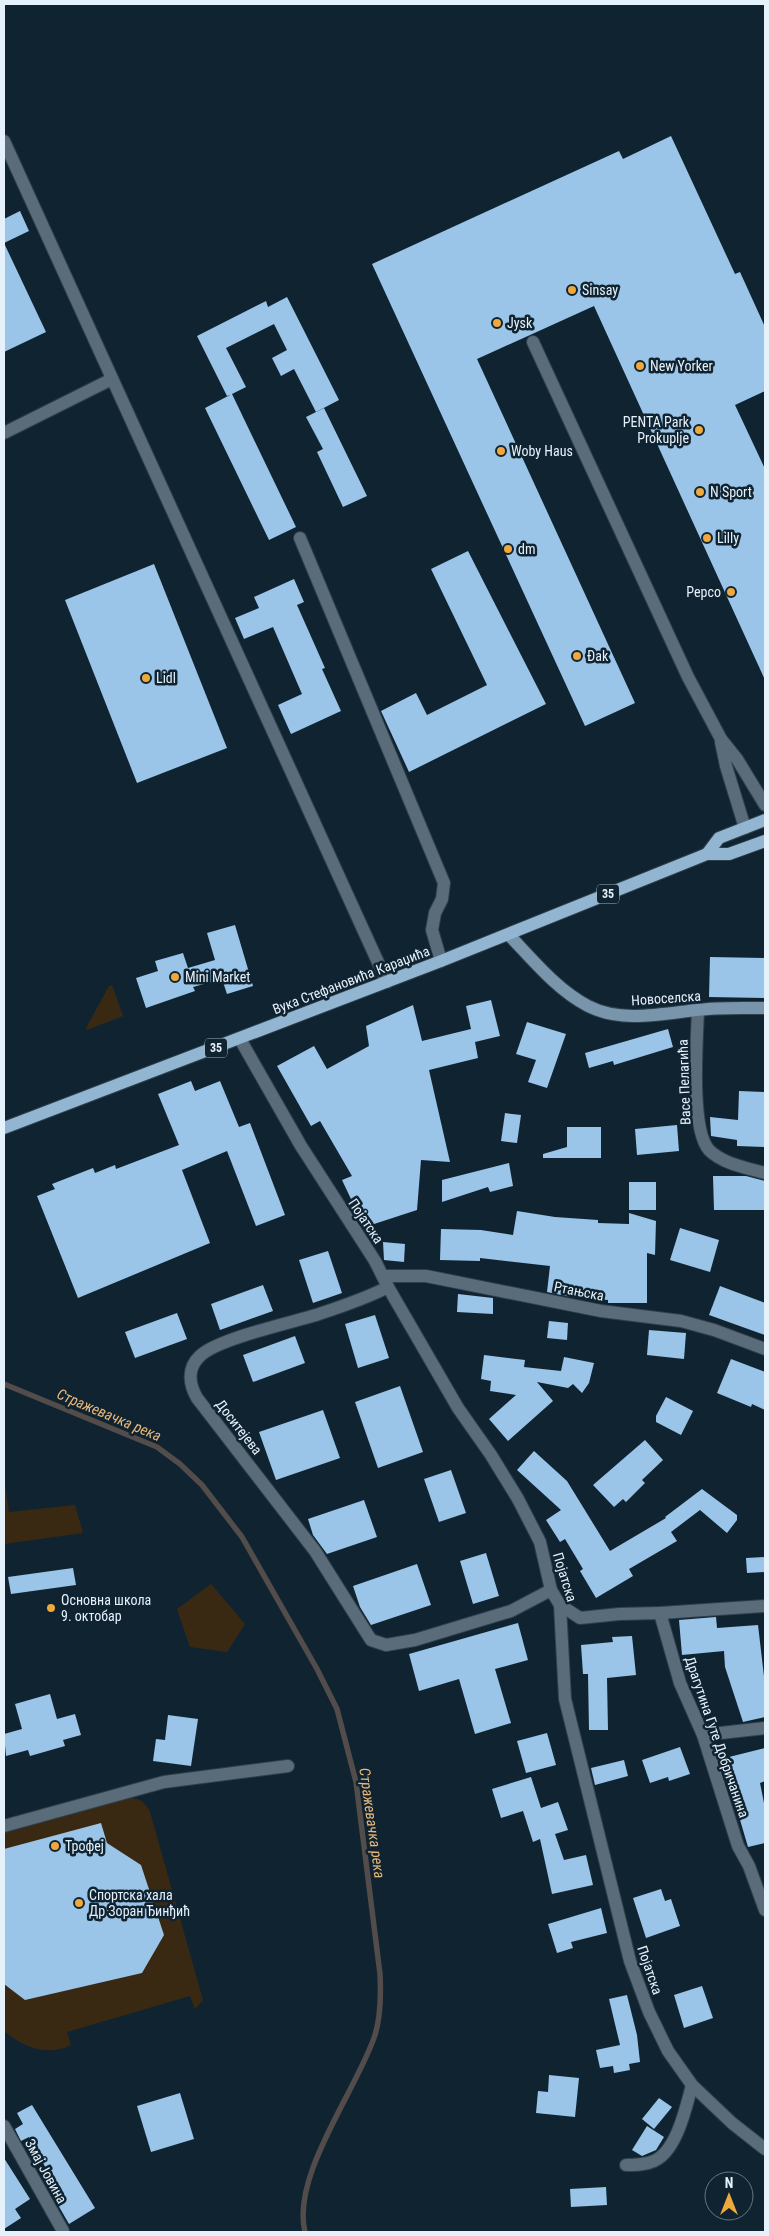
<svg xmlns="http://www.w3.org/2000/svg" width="769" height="2236" font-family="'Roboto Condensed',sans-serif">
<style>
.green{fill:#3a2912}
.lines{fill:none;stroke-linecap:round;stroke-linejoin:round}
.stream{stroke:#524c4b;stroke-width:5.5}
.building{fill:#9ac5e8}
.street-casing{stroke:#2e404d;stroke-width:14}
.secondary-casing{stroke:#2e404d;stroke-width:14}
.primary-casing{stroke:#2e404d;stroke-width:14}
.street{stroke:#5a6b79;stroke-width:12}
.secondary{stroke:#7995ab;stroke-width:12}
.primary{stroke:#92b5d2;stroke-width:12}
.poi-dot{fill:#eea83c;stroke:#102331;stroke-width:2}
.labels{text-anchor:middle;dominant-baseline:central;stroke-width:5;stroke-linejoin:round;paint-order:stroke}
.shield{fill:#102331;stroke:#a5b3be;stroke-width:1}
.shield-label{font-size:12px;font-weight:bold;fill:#e5f1fb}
.poi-label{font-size:14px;fill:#e5f1fb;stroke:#102331;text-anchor:start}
.street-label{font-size:14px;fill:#e5f1fb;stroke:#102331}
.water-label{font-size:15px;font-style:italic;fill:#e8b87a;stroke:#102331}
</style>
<rect width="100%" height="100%" fill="#102331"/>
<g class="green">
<polygon points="112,985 123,1016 87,1030 86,1028 109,986"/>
<polygon points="4,1476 9,1512 75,1505 83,1533 4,1544"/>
<polygon points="211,1584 245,1624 227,1652 190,1647 177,1609"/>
<path d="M128,1798C139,1798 145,1801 150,1812L203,2000L195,2009L190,1996L67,2032L71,2045C47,2057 23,2047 4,2031V1833Z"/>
</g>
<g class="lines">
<path class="stream" d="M4,1384L157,1447L180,1464L202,1485L242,1537L317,1669L337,1709L356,1782L380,1974C381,1995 381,2016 375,2035C357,2090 291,2175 305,2232"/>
</g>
<g class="building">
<polygon points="671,136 735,274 740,272 765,327 765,391 735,405 765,469 765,680 594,306 477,359 635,703 585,726 372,264 619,151 623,159"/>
<polygon points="20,211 29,231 4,243 46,332 4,352 4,219"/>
<polygon points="287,297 339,400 316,412 294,369 281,376 272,358 287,350 274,324 226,348 246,387 232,394 296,527 269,540 205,408 230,395 227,396 197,336 266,301 268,307"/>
<polygon points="324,408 367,496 343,507 317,452 323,449 306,417"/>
<polygon points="468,551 546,704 409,772 381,711 416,693 427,715 487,685 431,569"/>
<polygon points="154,564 227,748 137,783 65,600"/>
<polygon points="294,579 304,602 297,605 325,668 322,669 341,711 291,734 278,705 302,694 273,627 244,639 235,618 259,608 254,597"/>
<polygon points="235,925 253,986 227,994 222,979 193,987 195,991 146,1008 136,978 158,971 155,961 183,953 188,968 215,960 207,933"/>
<polygon points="710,957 765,958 765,998 709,997"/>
<polygon points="491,1000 500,1036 475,1042 478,1058 429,1070 450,1162 421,1160 417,1210 371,1225 366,1213 359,1216 342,1180 352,1176 320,1121 311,1126 277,1066 314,1046 327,1069 369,1046 366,1026 413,1005 422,1041 471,1029 466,1006"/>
<polygon points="527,1022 566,1034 547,1088 528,1082 536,1060 516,1054"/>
<polygon points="668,1029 673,1047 614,1065 613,1061 589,1068 585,1053"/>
<polygon points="191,1081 195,1091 220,1081 239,1127 250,1123 285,1215 256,1226 227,1151 182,1170 210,1243 78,1298 37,1196 55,1189 52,1184 93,1168 95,1173 115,1165 116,1169 179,1145 158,1094"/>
<polygon points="739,1091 765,1092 765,1147 737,1146 737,1140 711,1136 710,1117 738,1120"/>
<polygon points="505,1113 521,1115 517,1143 501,1141"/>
<polygon points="677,1125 679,1151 637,1155 635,1129"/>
<polygon points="567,1127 601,1127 601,1158 543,1158 543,1154 567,1147"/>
<polygon points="509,1163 513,1186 490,1192 488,1187 442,1202 442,1180"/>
<polygon points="713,1176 746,1176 765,1181 765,1210 714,1210"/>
<rect x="629" y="1182" width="27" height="28"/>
<polygon points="517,1211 555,1217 598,1220 598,1223 629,1224 629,1213 656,1221 655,1255 647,1253 647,1303 608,1303 608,1300 571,1297 547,1292 550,1266 480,1258 480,1261 440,1260 441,1229 481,1230 513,1235"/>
<polygon points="680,1228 719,1240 710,1272 670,1260"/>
<polygon points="383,1242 405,1244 404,1262 384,1260"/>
<polygon points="328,1251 342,1293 313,1303 299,1260"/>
<polygon points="263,1285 273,1311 220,1330 211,1304"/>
<polygon points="720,1286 765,1303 765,1335 709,1315"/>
<polygon points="458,1294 493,1298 493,1314 457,1312"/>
<polygon points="177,1313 187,1339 135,1358 125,1332"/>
<polygon points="375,1315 389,1358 358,1368 345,1324"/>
<polygon points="549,1321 568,1323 567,1340 547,1338"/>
<polygon points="649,1330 686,1333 684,1359 647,1355"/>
<polygon points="295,1336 305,1363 253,1382 243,1355"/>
<polygon points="484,1355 525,1360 524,1367 561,1371 564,1357 594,1363 589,1383 582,1393 573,1384 568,1388 537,1382 553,1401 508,1441 489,1419 516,1395 490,1391 491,1381 481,1379"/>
<polygon points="731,1359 765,1372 765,1410 752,1404 751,1407 717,1393"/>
<polygon points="400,1386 423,1452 378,1468 355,1402"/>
<polygon points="666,1397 693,1411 681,1435 656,1422 656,1416"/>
<polygon points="323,1410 340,1458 276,1480 259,1432"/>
<polygon points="645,1440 663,1460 642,1480 645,1483 626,1502 623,1499 614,1507 593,1485"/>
<polygon points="534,1451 567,1481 610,1551 666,1518 665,1517 702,1489 737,1515 737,1520 727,1533 700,1510 671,1532 677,1541 629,1569 633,1576 596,1598 580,1571 583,1569 565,1539 560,1542 546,1520 561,1510 517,1470"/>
<polygon points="451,1470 466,1513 439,1522 424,1479"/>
<polygon points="364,1500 377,1537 327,1554 313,1535 308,1519"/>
<polygon points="486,1553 499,1596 473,1604 460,1561"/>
<polygon points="765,1557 765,1572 747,1573 746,1558"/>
<polygon points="417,1564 431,1605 371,1625 360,1607 353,1586"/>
<polygon points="73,1568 76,1585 11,1594 8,1577"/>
<polygon points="716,1617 717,1628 758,1625 765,1685 765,1717 743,1722 725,1667 724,1651 682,1655 679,1620"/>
<polygon points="518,1623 528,1660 495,1669 511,1723 475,1734 459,1679 419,1691 409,1654"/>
<polygon points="632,1636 636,1675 607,1678 608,1730 589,1730 588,1674 583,1674 581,1645 613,1642 612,1637"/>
<polygon points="50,1694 57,1719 75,1714 81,1735 63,1740 65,1746 30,1756 28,1750 6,1756 4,1734 22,1729 15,1704"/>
<polygon points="168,1715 198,1719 191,1766 153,1761 156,1739 165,1740"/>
<polygon points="547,1733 556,1765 526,1773 517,1741"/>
<polygon points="680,1747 690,1774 669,1781 668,1777 650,1783 642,1760"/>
<polygon points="765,1748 765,1781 760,1783 765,1808 765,1843 748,1847 738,1813 742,1812 729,1757"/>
<polygon points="624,1760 628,1776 595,1785 591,1768"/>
<polygon points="531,1777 541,1808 558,1802 568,1830 555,1834 564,1860 586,1855 593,1885 552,1894 540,1839 533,1842 523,1811 501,1818 492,1789"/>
<polygon points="101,1823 107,1843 141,1865 164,1935 142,1973 25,2000 4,1984 4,1849"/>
<polygon points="661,1889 665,1901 671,1899 680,1926 646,1938 633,1898"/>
<polygon points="601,1908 607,1933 571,1942 573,1948 557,1953 548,1924"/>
<polygon points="702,1986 713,2018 684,2028 674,1995"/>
<polygon points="627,1995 637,2035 640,2062 629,2064 630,2070 614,2073 613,2066 600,2068 596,2050 620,2045 609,1999"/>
<polygon points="549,2075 579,2078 575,2117 536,2113 538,2091 548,2092"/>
<polygon points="180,2093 194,2139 151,2152 137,2106"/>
<polygon points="659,2098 672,2107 654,2129 642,2119"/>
<polygon points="32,2105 95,2208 69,2224 42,2177 49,2174 29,2137 21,2141 15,2129 23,2124 17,2113"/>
<polygon points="647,2126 664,2137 656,2150 642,2156 632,2150"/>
<polygon points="4,2158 30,2199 15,2209 21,2218 4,2229"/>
<polygon points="606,2187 607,2205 571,2207 570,2189"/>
</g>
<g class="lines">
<defs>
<g id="street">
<polyline points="4,141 387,982"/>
<polyline points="533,342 688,677 721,739 737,759 765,805"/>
<polyline points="4,433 112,379"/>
<polyline points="300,538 444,883 442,899 435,913 432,930 441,961"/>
<polyline points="721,742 726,766 745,828"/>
<path d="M698,1010C697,1039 690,1129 709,1150C723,1164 747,1168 765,1173"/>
<polyline points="240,1039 301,1146 375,1261 388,1287 458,1408 491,1455 518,1499 540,1542 551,1590 560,1605 565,1699 630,1961 649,2012 668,2051 692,2085 732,2123 765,2149"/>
<polyline points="384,1276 426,1276 601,1311 681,1321 714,1330 765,1349"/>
<path d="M388,1287C365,1299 340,1307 316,1315C290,1323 217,1339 200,1356C187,1368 189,1384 197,1398L315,1551L371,1640L386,1645L415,1640L511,1611L551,1590"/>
<polyline points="560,1605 580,1618 619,1614 660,1613 680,1683 703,1735 738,1846 749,1866 765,1910"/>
<polyline points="660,1613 765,1606"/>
<polyline points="703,1735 765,1728"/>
<polyline points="4,1826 164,1782 288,1766"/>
<polyline points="4,2126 63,2231"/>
<path d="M626,2165C636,2165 645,2165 654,2161C677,2151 686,2107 692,2085"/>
</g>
<path id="secondary" d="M509,935C532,959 557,990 588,1006C621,1023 661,1014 697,1010C719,1007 743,1008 765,1008"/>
<g id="primary">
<polyline points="707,854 719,838 765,820"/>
<polyline points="4,1128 441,961 707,854 729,854 765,841"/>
</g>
</defs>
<use href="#street" class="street-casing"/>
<use href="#secondary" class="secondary-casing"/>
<use href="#primary" class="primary-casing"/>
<use href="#street" class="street"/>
<use href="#secondary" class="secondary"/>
<use href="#primary" class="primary"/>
</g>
<g class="poi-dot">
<circle cx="572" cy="290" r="5"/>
<circle cx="497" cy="323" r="5"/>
<circle cx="640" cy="366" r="5"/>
<circle cx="699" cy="430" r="5"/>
<circle cx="501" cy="451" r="5"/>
<circle cx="700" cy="492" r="5"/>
<circle cx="707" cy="538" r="5"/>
<circle cx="508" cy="549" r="5"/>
<circle cx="731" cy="592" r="5"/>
<circle cx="577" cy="656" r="5"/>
<circle cx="146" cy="678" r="5"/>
<circle cx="175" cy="977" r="5"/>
<circle cx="51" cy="1608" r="5"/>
<circle cx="55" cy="1846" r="5"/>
<circle cx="79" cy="1903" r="5"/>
</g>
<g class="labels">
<g class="shield">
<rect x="597" y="884.5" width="22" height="19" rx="4"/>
<rect x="205" y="1038.5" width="22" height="19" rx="4"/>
</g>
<g class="shield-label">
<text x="608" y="894">35</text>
<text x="216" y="1048">35</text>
</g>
<g class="poi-label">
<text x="582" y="290">Sinsay</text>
<text x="507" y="323">Jysk</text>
<text x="650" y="366">New Yorker</text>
<text x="689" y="422" text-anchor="end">PENTA Park<tspan x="689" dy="16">Prokuplje</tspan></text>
<text x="511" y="451">Woby Haus</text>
<text x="710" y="492">N Sport</text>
<text x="717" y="538">Lilly</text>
<text x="518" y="549">dm</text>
<text x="721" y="592" text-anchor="end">Pepco</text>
<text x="587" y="656">Đak</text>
<text x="156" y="678">Lidl</text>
<text x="185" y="977">Mini Market</text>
<text x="61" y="1600">Основна школа<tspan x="61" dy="16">9. октобар</tspan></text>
<text x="65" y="1846">Трофеј</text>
<text x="89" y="1895">Спортска хала<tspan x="89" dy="16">Др Зоран Ђинђић</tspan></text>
</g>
<g class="street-label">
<text transform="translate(351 980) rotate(-21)">Вука Стефановића Караџића</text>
<text transform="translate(666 998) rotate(-4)">Новоселска</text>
<text transform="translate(684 1082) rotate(-92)">Васе Пелагића</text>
<text transform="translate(366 1221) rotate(56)">Појатска</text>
<text transform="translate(579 1291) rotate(11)">Ртањска</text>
<text transform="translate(239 1427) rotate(52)">Доситејева</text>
<text transform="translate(565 1577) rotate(73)">Појатска</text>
<text transform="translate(717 1737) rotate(71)">Драгутина Гуте Добричанина</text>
<text transform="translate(650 1970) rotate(71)">Појатска</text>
<text transform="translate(46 2171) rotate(61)">Змај Јовина</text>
</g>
<g class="water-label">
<text transform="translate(109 1415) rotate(23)">Стражевачка река</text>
<text transform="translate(372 1823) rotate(82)">Стражевачка река</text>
</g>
</g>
<rect width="769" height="2236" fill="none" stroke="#e5f1fb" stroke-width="10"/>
<g transform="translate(729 2196)"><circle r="24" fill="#102331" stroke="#657582"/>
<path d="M0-4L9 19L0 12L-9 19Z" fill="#eea83c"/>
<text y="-8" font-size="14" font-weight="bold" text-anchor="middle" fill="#e5f1fb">N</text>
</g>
</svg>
